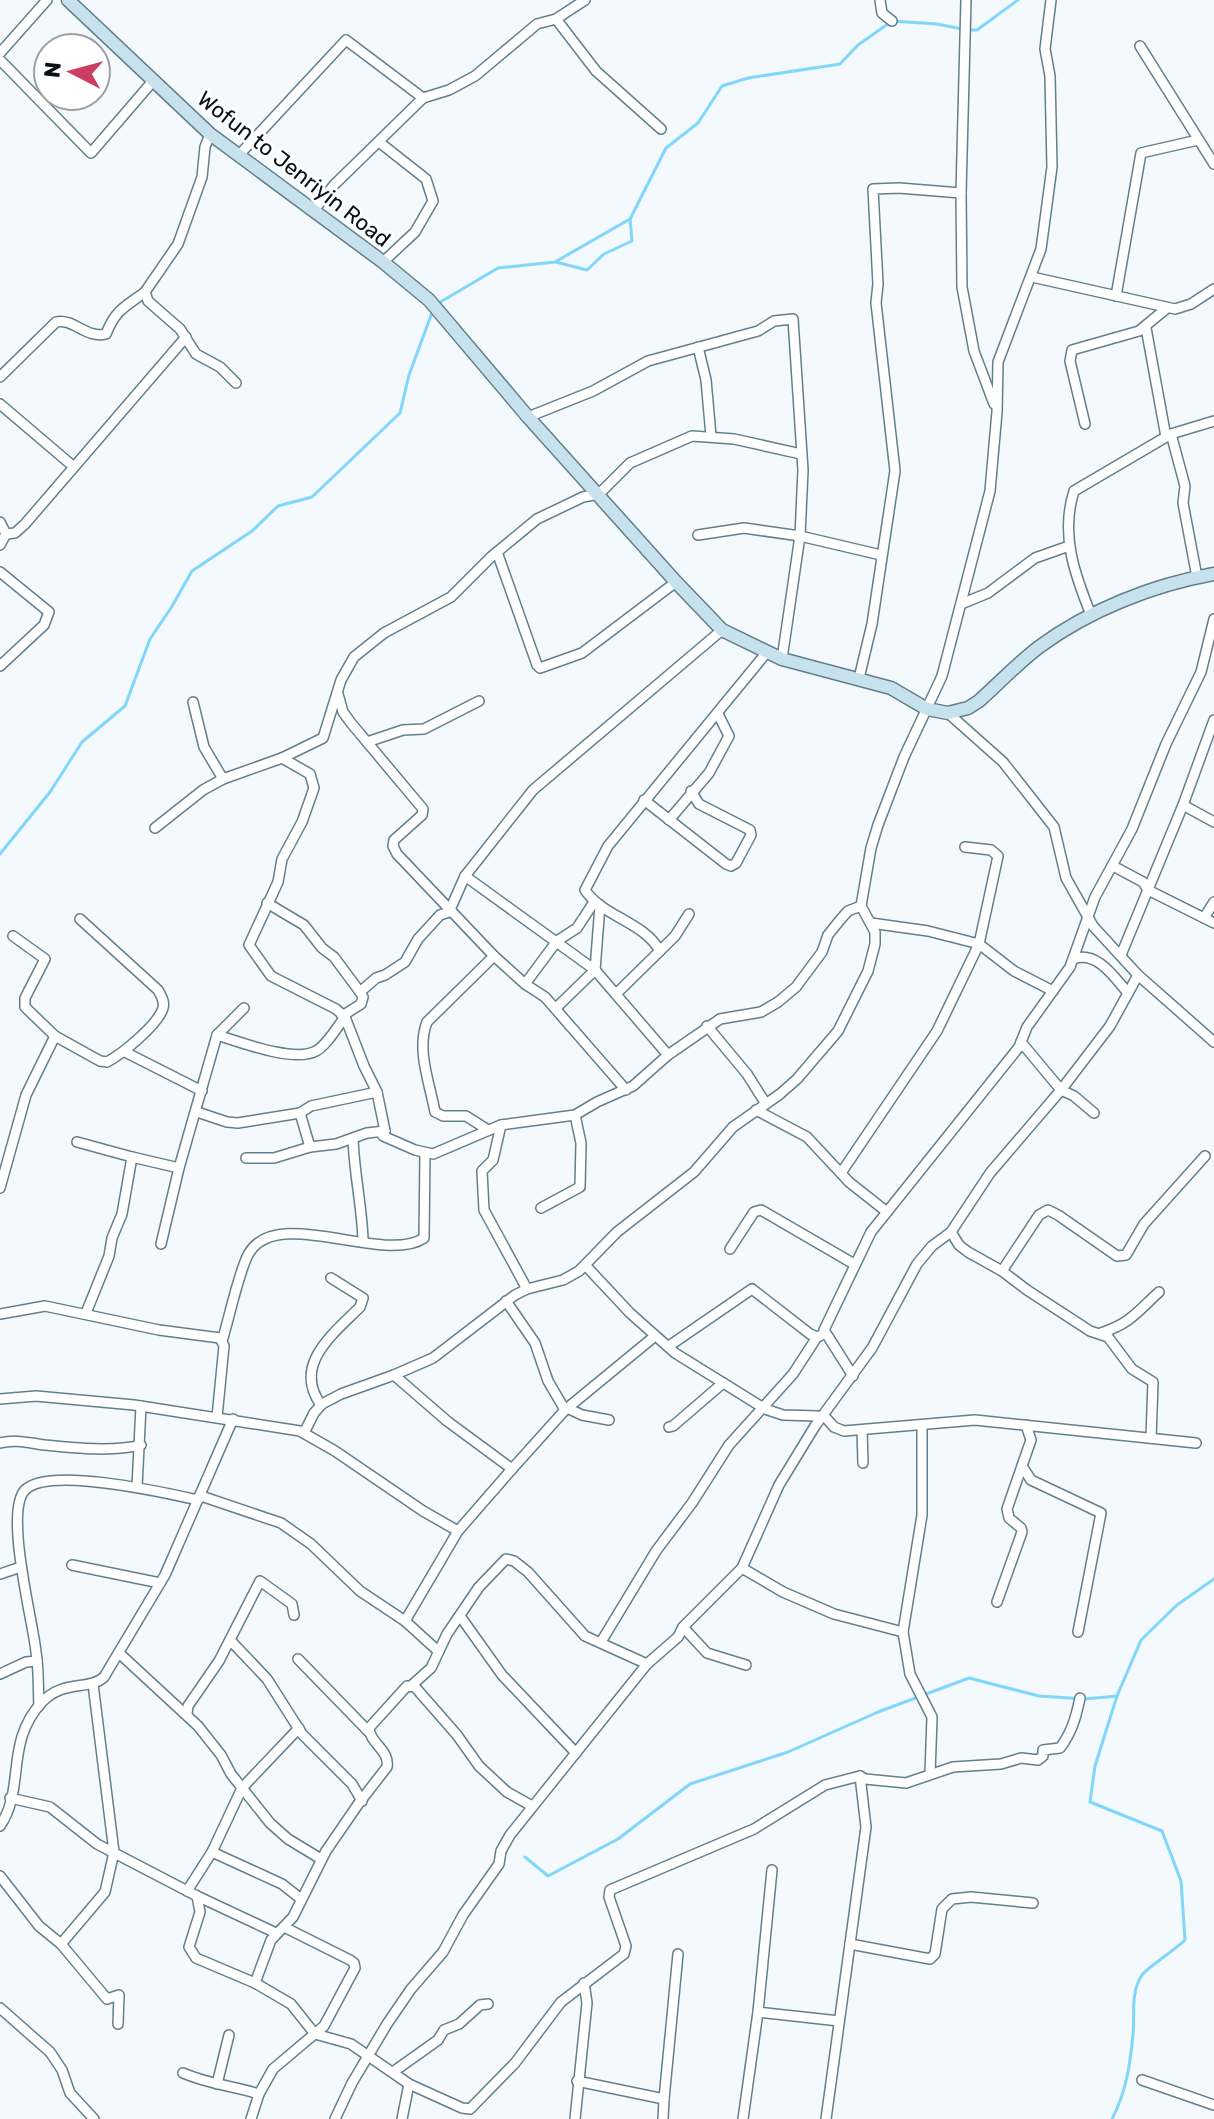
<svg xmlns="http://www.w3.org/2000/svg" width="1214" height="2119" font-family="Rubik,sans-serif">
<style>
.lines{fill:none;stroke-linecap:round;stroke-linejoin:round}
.stream{stroke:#81d6fc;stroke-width:3}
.street-casing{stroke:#647f8c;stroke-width:12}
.secondary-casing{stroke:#647f8c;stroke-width:15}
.street{stroke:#fff;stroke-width:9}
.secondary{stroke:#c7e2ed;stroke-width:12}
.labels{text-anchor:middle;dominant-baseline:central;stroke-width:6;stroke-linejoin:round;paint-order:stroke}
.street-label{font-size:22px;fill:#071116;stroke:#fff}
</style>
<rect width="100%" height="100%" fill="#f3f9fc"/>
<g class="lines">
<g class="stream">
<polyline points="969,30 977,30 1018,0"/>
<polyline points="556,262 587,270 604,254 632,241 630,219"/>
<polyline points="437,304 498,268 555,262 630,219 666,148 698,123 722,86 748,78 840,64 858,45 892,21 937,24 962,29"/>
<polyline points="0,854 50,792 82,742 125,706 150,639 171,608 192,571 252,531 278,506 312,497 400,413 409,375 433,310"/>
<polyline points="525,1857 548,1876 618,1839 690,1784 788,1752 878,1712 969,1678 1039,1696 1085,1699 1117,1696"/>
<path d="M1112,2119C1126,2092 1130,2066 1133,2035C1135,2015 1130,1993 1142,1975C1146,1969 1177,1948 1185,1940L1181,1881L1162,1831L1090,1802L1095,1766L1117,1696L1141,1640L1177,1605L1214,1579"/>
</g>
<defs>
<g id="street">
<polyline points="880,0 882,13 892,21"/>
<polyline points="966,0 961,193 962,287 974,351 994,404"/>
<polyline points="556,19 596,71 661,129"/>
<polyline points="1140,46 1214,164"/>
<polyline points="0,53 47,0"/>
<polyline points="0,60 91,153 153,81"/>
<polyline points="210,134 205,147 202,177 178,244 145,292 148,301 180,329 196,354 220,367 236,383"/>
<polyline points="379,142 426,179 433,201 415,232 383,262"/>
<polyline points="239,155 346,40 423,98"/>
<polyline points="314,210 334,185 423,98 449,90 475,76 537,24 556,19 585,0"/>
<polyline points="1032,277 1175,309 1191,304 1214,289"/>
<polyline points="1116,296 1141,153 1198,140"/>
<polyline points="1146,328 1166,437"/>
<polyline points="698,347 706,380 711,436"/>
<path d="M0,377L56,322C74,318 86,339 106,334C116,309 125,307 145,292"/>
<polyline points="0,404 74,467"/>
<polyline points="528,417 593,391 648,361 758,331 774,321 793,319 803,470 800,536 782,659"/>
<polyline points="1085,424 1070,361 1072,350 1139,331 1167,308"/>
<polyline points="1171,434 1185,486 1183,503 1197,577"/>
<polyline points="0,522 6,534 0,545"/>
<polyline points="6,534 15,533 25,524 186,337"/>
<polyline points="698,535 744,528 800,536 881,555"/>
<polyline points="497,552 537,665 540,668 582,653 676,582"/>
<polyline points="0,572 49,612 44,625 0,666"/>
<polyline points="961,604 988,593 1035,558 1069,546"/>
<path d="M1091,615C1075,575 1060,535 1074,491L1171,434L1214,421"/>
<polyline points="859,678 872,624 895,471 876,303 878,284 873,189 899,188 961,193"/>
<polyline points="338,694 343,712 351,723 423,809 422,815 394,840 393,846 397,854 494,956 525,984 545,997 626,1090"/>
<polyline points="193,702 204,747 223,779"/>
<polyline points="948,713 1003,762 1054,827 1066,878 1093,926 1138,975 1214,1042"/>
<polyline points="367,742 403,730 424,729 479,701"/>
<polyline points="644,800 726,864 731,866 736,863 751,835 750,830 699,804 691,791"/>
<polyline points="1183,805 1214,822"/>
<polyline points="669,820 709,773 729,736 718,714"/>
<polyline points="155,828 203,790 223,779 282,758"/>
<polyline points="1113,866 1143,882 1148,890 1214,923"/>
<polyline points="465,876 595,970 668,1055"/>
<polyline points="267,903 304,925 322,948 334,957 360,992 363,997 361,1004 342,1016"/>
<polyline points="1204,918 1214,902"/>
<polyline points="871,923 928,931 979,944 1014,971 1053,991"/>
<path d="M13,936L45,959L25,998V1007L55,1036L100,1061L107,1062C122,1054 158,1025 163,1008C165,1001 161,996 158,990L80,919"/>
<path d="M660,951C643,921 603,917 585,890L608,846L767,652"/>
<polyline points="1121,955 1183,805 1214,720"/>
<path d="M1073,959C1097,950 1114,977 1128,993"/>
<polyline points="1138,975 1110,1026 1061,1090 990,1173 951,1232 959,1245 968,1252 1002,1271 1027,1290 1090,1331 1108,1337 1132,1369 1153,1382 1151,1438"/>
<polyline points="525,984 557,941 577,928 594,902"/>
<polyline points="360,992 376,978 385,975 405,962 418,939 440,915 449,912 465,876 533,790 722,630"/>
<polyline points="616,994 675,936 689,914"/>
<polyline points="556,1008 595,970 600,905"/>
<polyline points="707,1026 747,1074 766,1104"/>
<path d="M217,1035C240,1042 294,1063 316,1051C327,1045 337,1027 345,1017"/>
<polyline points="1021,1042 1061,1090 1074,1096 1094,1113"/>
<polyline points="125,1052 202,1091"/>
<polyline points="756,1110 807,1137 849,1182 887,1212"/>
<polyline points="197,1112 227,1122 238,1123 300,1113 310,1147"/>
<polyline points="300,1113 311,1106 377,1092"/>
<polyline points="501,1125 493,1160 482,1171 484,1210 527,1289"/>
<path d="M488,1130L466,1116H443L435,1112C430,1084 416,1050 427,1022L494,956"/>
<polyline points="385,1131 377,1092 364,1066 345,1017 336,1009 271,976 249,945 278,882 282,859 302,822 314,788 310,774 282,758 323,738 341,680 354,657 384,633 451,597 491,557 537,519 583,497 599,494 630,463 692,436 734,439 801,454"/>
<path d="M353,1138C354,1173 362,1206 363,1240"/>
<polyline points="77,1142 132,1157"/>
<polyline points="246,1158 274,1158 310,1147 336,1144 367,1133 385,1131 383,1136 415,1150 433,1154 501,1125 575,1115 597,1102 633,1086 668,1055 720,1019 761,1012 778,1002 796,987 822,952 828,935 840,920 848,911 861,906"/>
<polyline points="841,1173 937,1031 979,944 998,856 991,850 965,847"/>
<polyline points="0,1188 26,1095 55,1036"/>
<polyline points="541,1208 580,1187 581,1143 575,1115"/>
<polyline points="161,1244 179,1168 217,1035 244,1008"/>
<polyline points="730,1249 754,1212 761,1210 854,1264"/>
<polyline points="586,1266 630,1313 675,1353 765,1409 783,1415 818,1416 826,1418 834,1427 844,1431 975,1420 1196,1443"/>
<polyline points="1002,1271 1039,1215 1048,1210 1058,1215 1117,1256 1126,1255 1144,1224 1205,1156"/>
<polyline points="506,1301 535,1343 548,1381 565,1410"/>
<polyline points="86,1313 109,1256 112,1238 122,1214 132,1157 179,1168"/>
<polyline points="0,1314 45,1306 159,1330 220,1338 224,1346 217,1417"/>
<path d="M1101,1333C1131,1323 1137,1312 1159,1292"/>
<path d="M222,1341C229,1319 239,1270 249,1253C278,1205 384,1265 424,1238L425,1153"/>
<polyline points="669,1346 752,1289 810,1334 817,1337 822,1335"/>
<polyline points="394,1375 447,1421 512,1469"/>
<polyline points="853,1376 824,1330 871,1232 1019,1047 1027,1027 1070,967 1095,897 1132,829 1166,744 1201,672 1214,619"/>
<polyline points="0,1399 36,1396 134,1405 300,1431 335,1451 423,1511 458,1531"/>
<path d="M321,1405C292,1365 333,1334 360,1307L363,1298L331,1278"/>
<polyline points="567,1408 582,1415 609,1420"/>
<polyline points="922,1426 922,1515 903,1632 910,1674 932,1717 930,1774"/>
<polyline points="669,1427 673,1426 723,1383"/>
<polyline points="862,1430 863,1463"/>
<polyline points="304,1433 314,1413 322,1404 341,1394 394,1375 433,1358 515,1295 527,1289 563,1280 579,1271 617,1232 694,1172 733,1127 780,1094 797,1079 838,1031 868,971 875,944 875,932 861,906 871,848 878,825 904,757 942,676 990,491 997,412 998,362 1041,249 1052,167 1050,76 1045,49 1051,0"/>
<path d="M0,1443C16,1439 29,1443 45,1445C75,1448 112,1452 141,1445"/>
<polyline points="1022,1466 1031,1480 1101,1513 1078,1632"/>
<polyline points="137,1487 141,1406"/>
<polyline points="201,1496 281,1523 311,1544 360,1591 405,1621 438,1651"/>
<polyline points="72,1565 160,1583"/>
<polyline points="742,1568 783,1592 834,1614 903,1632"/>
<polyline points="0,1574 21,1567"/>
<polyline points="997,1602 1022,1532 1021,1528 1009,1518 1007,1509 1031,1440 1026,1425"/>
<polyline points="460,1616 502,1675 576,1753"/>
<polyline points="405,1621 458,1531 512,1469 565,1410 655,1336"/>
<polyline points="683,1627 707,1653 746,1665"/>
<polyline points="230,1640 267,1679 302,1734 352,1784 362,1801"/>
<polyline points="601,1642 656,1551 692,1503 729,1445 793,1374 817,1337"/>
<polyline points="119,1653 198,1726 221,1755 231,1774 270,1823 288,1839 321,1859"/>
<polyline points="298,1659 369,1732"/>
<polyline points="0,1674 26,1662 37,1661"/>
<polyline points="412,1685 431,1668 447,1634 479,1587 506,1559 514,1561 528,1572 585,1636 647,1664"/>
<path d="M39,1706C38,1688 39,1670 36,1652C33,1621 4,1512 25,1490C49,1466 166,1493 198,1500"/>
<polyline points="187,1714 188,1706 219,1661 260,1581 292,1604 294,1615"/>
<polyline points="10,1798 50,1807 97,1844 197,1896 276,1933"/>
<path d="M0,1826C26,1788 4,1743 42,1702C64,1679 89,1691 104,1677L165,1575L233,1419"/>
<polyline points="212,1852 242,1788 299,1728"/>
<polyline points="772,1870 758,2012 839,2021"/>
<polyline points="0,1876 39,1926 61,1944 107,1999 119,1995 118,2024"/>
<polyline points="187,1891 212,1852 282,1884 301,1899"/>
<path d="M197,1896L200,1912L189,1947L196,1958L255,1983L291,2004L315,2034L351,2044L409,2084L462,2108L470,2109L515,2063L561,2002L624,1954L626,1946L609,1897L610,1890L754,1829L825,1785L860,1776L865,1779L906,1783L953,1767L1001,1764L1021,1758L1038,1760L1043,1756V1750L1060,1748C1072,1732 1076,1717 1080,1698"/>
<polyline points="61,1944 105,1892 114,1852 93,1684"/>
<polyline points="850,1944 930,1959 935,1954 942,1909 952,1899 971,1897 1033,1903"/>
<path d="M255,1983L271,1940L293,1917L326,1851L359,1803L387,1767C390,1750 370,1744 369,1728L407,1686L415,1687L457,1735L479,1766L507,1792L532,1806"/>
<polyline points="0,2008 50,2052 62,2070 70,2093 94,2119"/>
<polyline points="393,2072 438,2040 444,2030 459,2024 480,2005 488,2004"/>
<path d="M183,2073C208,2084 233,2086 259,2094"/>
<polyline points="1142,2080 1214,2105"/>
<polyline points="577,2081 664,2099 663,2119"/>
<polyline points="217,2084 229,2035"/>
<polyline points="664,2099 678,1954"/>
<polyline points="251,2119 259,2094 273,2069 324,2026 355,1968 354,1963 350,1960 284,1927"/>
<polyline points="335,2119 352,2083 387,2024 411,1989 443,1952 463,1915 499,1864 501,1851 510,1835 647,1664 678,1637 683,1627 742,1568 779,1485 815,1426 872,1348 917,1264 932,1246 951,1232"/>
<polyline points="402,2119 409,2084"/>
<polyline points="575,2119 587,2003 584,1983"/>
<polyline points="743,2119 758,2012"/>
<polyline points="826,2119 866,1827 860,1776"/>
</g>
<path id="secondary" d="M68,0L210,134L383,262L429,300L528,417L676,582L722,630L782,659L891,688L927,709L948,713L968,708L979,701C999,683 1018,663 1039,647C1089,610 1153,585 1214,574"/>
</defs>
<use href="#street" class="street-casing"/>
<use href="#secondary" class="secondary-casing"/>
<use href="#street" class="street"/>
<use href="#secondary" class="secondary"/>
</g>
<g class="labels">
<g class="street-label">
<text transform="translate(294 169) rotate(38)">Wofun to Jenriyin Road</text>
</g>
</g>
<g transform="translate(72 72) rotate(276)"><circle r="38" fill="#ffffff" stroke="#9ca0a2" stroke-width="2"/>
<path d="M0-6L14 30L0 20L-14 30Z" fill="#cc3d61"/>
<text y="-12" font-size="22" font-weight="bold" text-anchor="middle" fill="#071116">N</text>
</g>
</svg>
